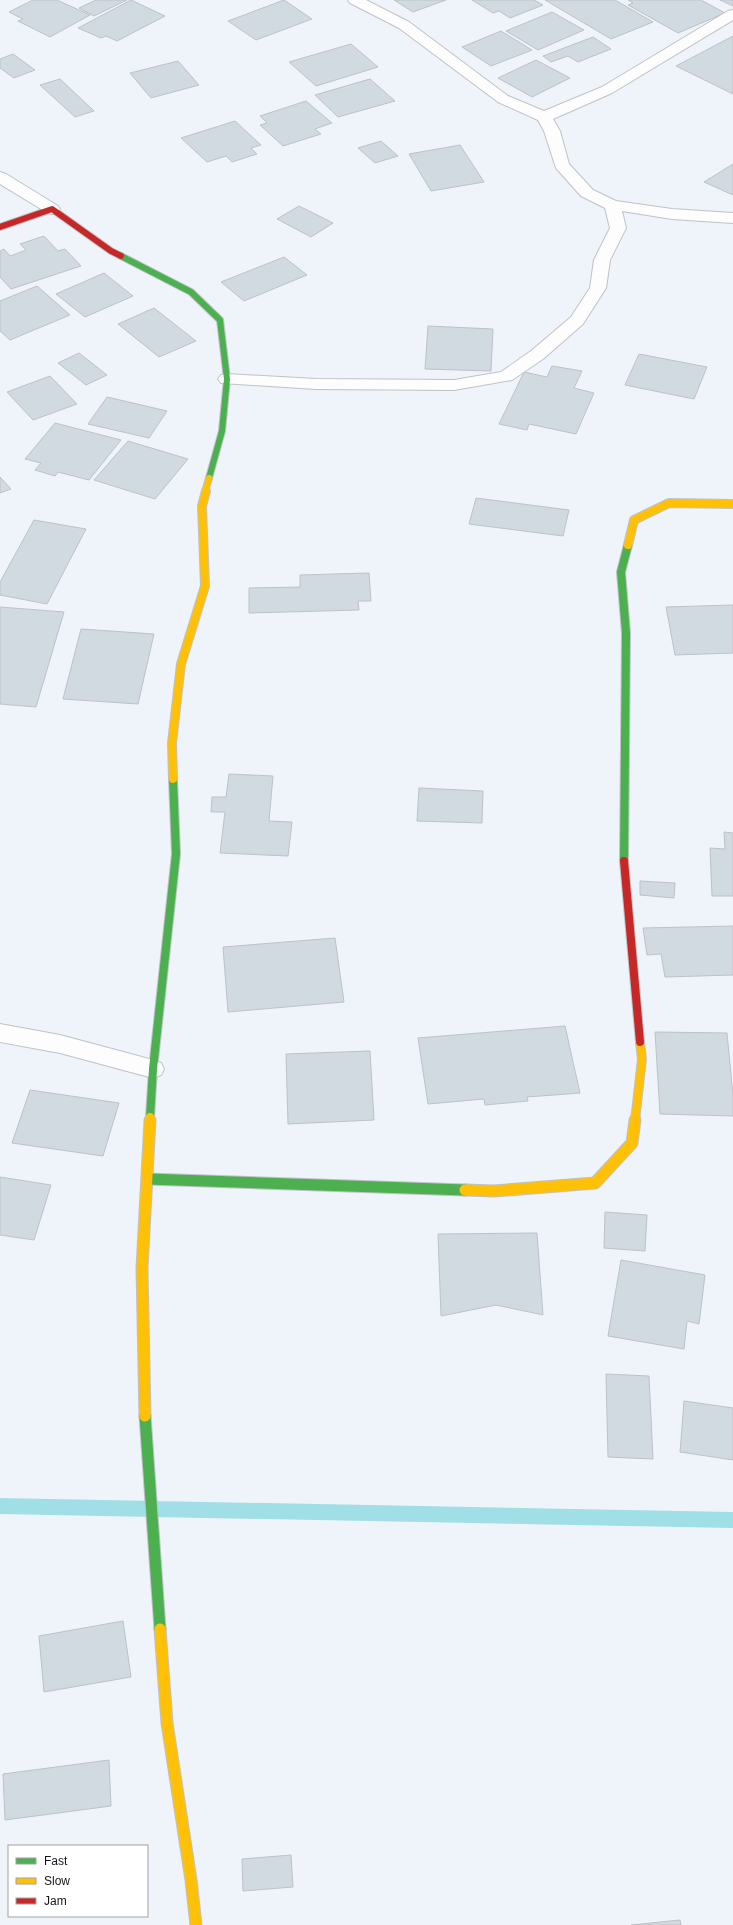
<svg xmlns="http://www.w3.org/2000/svg" width="733" height="1925" font-family="Helvetica,sans-serif">
<style>
.lines{fill:none;stroke-linecap:round;stroke-linejoin:round}
.stream{fill:#a1dfe6;fill-rule:evenodd}
.building{fill:#d1dae1;stroke:#bec2c7}
.street-casing{stroke:#bfc2c7;stroke-width:2}
.fast-far2-casing{stroke:#bfc2c7;stroke-width:8}
.fast-far1-casing{stroke:#bfc2c7;stroke-width:10}
.fast-casing{stroke:#bfc2c7;stroke-width:13}
.slow-far2-casing{stroke:#bfc2c7;stroke-width:8}
.slow-far1-casing{stroke:#bfc2c7;stroke-width:10}
.slow-casing{stroke:#bfc2c7;stroke-width:13}
.jam-far1-casing{stroke:#bfc2c7;stroke-width:8}
.jam-casing{stroke:#bfc2c7;stroke-width:10}
.street{fill:#fdfdfe;fill-rule:evenodd}
.fast-far2{stroke:#4caf50;stroke-width:6}
.fast-far1{stroke:#4caf50;stroke-width:8}
.fast{stroke:#4caf50;stroke-width:11}
.slow-far2{stroke:#ffc107;stroke-width:6}
.slow-far1{stroke:#ffc107;stroke-width:8}
.slow{stroke:#ffc107;stroke-width:11}
.jam-far1{stroke:#c62828;stroke-width:6}
.jam{stroke:#c62828;stroke-width:8}
</style>
<rect width="100%" height="100%" fill="#eff3fa"/>
<g class="lines">
<polygon class="stream" points="0,1498 733,1512 733,1528 0,1514"/>
</g>
<g class="building">
<polygon points="33,0 57,0 90,15 50,37 18,21 23,19 9,12"/>
<polygon points="96,0 127,0 94,16 79,8"/>
<polygon points="131,0 165,16 117,41 106,36 101,38 78,28"/>
<polygon points="284,0 312,19 256,40 228,21"/>
<polygon points="394,0 446,0 413,12"/>
<polygon points="472,0 534,0 543,5 510,18 499,11 493,13"/>
<polygon points="545,0 615,0 653,22 611,39"/>
<polygon points="628,0 701,0 725,13 678,33 628,5 633,3"/>
<polygon points="720,0 733,0 733,6"/>
<polygon points="552,12 584,30 538,50 506,31"/>
<polygon points="501,31 532,50 491,66 462,47"/>
<polygon points="733,36 733,94 676,66"/>
<polygon points="593,37 611,49 578,62 568,56 551,62 543,56"/>
<polygon points="351,44 378,67 316,86 289,62"/>
<polygon points="13,54 35,70 14,78 0,68 0,59"/>
<polygon points="536,60 570,78 532,97 498,78"/>
<polygon points="178,61 199,85 151,98 130,73"/>
<polygon points="60,79 94,111 75,117 40,85"/>
<polygon points="370,79 395,101 338,117 315,95"/>
<polygon points="306,101 332,123 315,129 321,134 283,146 260,125 267,123 260,116"/>
<polygon points="235,121 261,145 251,148 257,154 232,162 226,156 207,162 181,138"/>
<polygon points="381,141 398,156 375,163 358,148"/>
<polygon points="460,145 484,182 431,191 409,154"/>
<polygon points="733,164 733,195 704,182"/>
<polygon points="299,206 333,223 311,237 277,219"/>
<polygon points="44,236 58,251 65,249 81,266 11,289 0,277 0,251 4,249 10,256 26,250 20,244"/>
<polygon points="284,257 307,275 244,301 221,282"/>
<polygon points="104,273 133,296 85,317 56,294"/>
<polygon points="37,286 70,315 10,340 0,331 0,301"/>
<polygon points="154,308 196,341 159,357 118,324"/>
<polygon points="428,326 493,329 491,371 425,369"/>
<polygon points="79,353 107,375 86,385 58,363"/>
<polygon points="639,354 707,367 694,399 625,385"/>
<polygon points="552,366 582,371 574,388 594,393 576,434 529,424 527,430 499,424 524,372 547,377"/>
<polygon points="50,376 77,404 33,420 7,392"/>
<polygon points="107,397 167,411 149,438 88,424"/>
<polygon points="55,423 121,440 89,480 58,472 55,476 35,470 41,463 25,459"/>
<polygon points="128,441 188,459 155,499 94,480"/>
<polygon points="0,477 11,489 0,493"/>
<polygon points="476,498 569,510 563,536 469,524"/>
<polygon points="34,520 86,529 47,604 0,595 0,582"/>
<polygon points="369,573 371,601 358,601 359,610 249,613 249,588 300,587 300,575"/>
<polygon points="733,605 733,653 675,655 666,607"/>
<polygon points="0,607 64,612 36,707 0,704"/>
<polygon points="81,629 154,634 138,704 63,699"/>
<polygon points="229,774 273,776 269,821 292,822 288,856 220,853 225,812 211,812 212,797 226,797"/>
<polygon points="419,788 483,791 482,823 417,821"/>
<polygon points="724,832 733,833 733,896 712,896 710,848 725,849"/>
<polygon points="640,881 675,883 674,898 640,895"/>
<polygon points="733,926 733,975 665,977 661,954 647,955 643,928"/>
<polygon points="335,938 344,1002 228,1012 223,947"/>
<polygon points="565,1026 580,1093 527,1097 528,1101 485,1105 484,1099 428,1104 418,1038"/>
<polygon points="655,1032 727,1033 733,1095 733,1116 660,1114"/>
<polygon points="370,1051 374,1120 288,1124 286,1054"/>
<polygon points="30,1090 119,1103 103,1156 12,1143"/>
<polygon points="0,1177 51,1185 34,1240 0,1235"/>
<polygon points="605,1212 647,1215 645,1251 604,1248"/>
<polygon points="537,1233 543,1315 496,1305 441,1316 438,1234"/>
<polygon points="621,1260 705,1275 699,1324 687,1321 684,1349 608,1336"/>
<polygon points="606,1374 649,1376 653,1459 608,1457"/>
<polygon points="684,1401 733,1408 733,1460 680,1452"/>
<polygon points="123,1621 131,1677 44,1692 39,1636"/>
<polygon points="109,1760 111,1806 5,1820 3,1774"/>
<polygon points="291,1855 293,1887 243,1891 242,1859"/>
<polygon points="680,1920 681,1925 631,1925"/>
</g>
<g class="lines">
<defs>
<g id="street">
<polygon points="348,0 366,0 409,22 508,96 544,111 602,87 728,11 733,10 733,20 612,93 553,119 560,131 569,164 593,190 616,201 672,209 733,213 733,223 672,219 622,211 626,228 610,260 606,288 583,324 543,359 512,380 454,390 316,389 221,383 218,379 221,375 227,374 316,379 454,380 501,372 531,351 571,317 590,288 594,260 610,228 605,208 581,196 556,168 544,131 538,120 498,102 399,28 350,3"/>
<polygon points="0,172 6,174 58,206 60,209 58,212 52,214 46,212 0,184"/>
<polygon points="0,1024 60,1035 153,1060 161,1063 164,1069 161,1075 153,1078 60,1053 0,1042"/>
</g>
<polyline id="fast-far2" points="121,256 191,292 220,320 227,379 222,431 209,478"/>
<g id="fast-far1">
<polyline points="624,861 626,633 621,572 628,545"/>
<polyline points="150,1117 153,1069 176,854 173,779"/>
</g>
<g id="fast">
<polyline points="148,1179 465,1190"/>
<polyline points="145,1416 160,1629"/>
</g>
<polyline id="slow-far2" points="205,492 209,478"/>
<g id="slow-far1">
<polyline points="628,545 634,520 669,503 733,504"/>
<polyline points="173,779 172,743 181,664 205,586 202,506 206,491"/>
<polyline points="150,1121 150,1117"/>
<polyline points="635,1121 642,1059 640,1042"/>
</g>
<g id="slow">
<polyline points="465,1190 494,1191 595,1183 632,1143 635,1120"/>
<polyline points="145,1416 142,1268 150,1120"/>
<polyline points="160,1629 167,1723 191,1880 196,1925"/>
</g>
<polyline id="jam-far1" points="0,227 52,209 111,251 121,256"/>
<polyline id="jam" points="624,861 640,1042"/>
</defs>
<use href="#street" class="street-casing"/>
<use href="#fast-far2" class="fast-far2-casing"/>
<use href="#fast-far1" class="fast-far1-casing"/>
<use href="#fast" class="fast-casing"/>
<use href="#slow-far2" class="slow-far2-casing"/>
<use href="#slow-far1" class="slow-far1-casing"/>
<use href="#slow" class="slow-casing"/>
<use href="#jam-far1" class="jam-far1-casing"/>
<use href="#jam" class="jam-casing"/>
<use href="#street" class="street"/>
<use href="#fast-far2" class="fast-far2"/>
<use href="#fast-far1" class="fast-far1"/>
<use href="#fast" class="fast"/>
<use href="#slow-far2" class="slow-far2"/>
<use href="#slow-far1" class="slow-far1"/>
<use href="#slow" class="slow"/>
<use href="#jam-far1" class="jam-far1"/>
<use href="#jam" class="jam"/>
</g>
<rect x="8" y="1845" width="140" height="72" fill="#ffffff" stroke="#a1a2a3"/>
<rect x="16" y="1858" width="20" height="6" fill="#4caf50" stroke="#a1a2a3"/>
<text x="44" y="1865" font-size="12" fill="#14161a">Fast</text>
<rect x="16" y="1878" width="20" height="6" fill="#ffc107" stroke="#a1a2a3"/>
<text x="44" y="1885" font-size="12" fill="#14161a">Slow</text>
<rect x="16" y="1898" width="20" height="6" fill="#c62828" stroke="#a1a2a3"/>
<text x="44" y="1905" font-size="12" fill="#14161a">Jam</text>
</svg>
